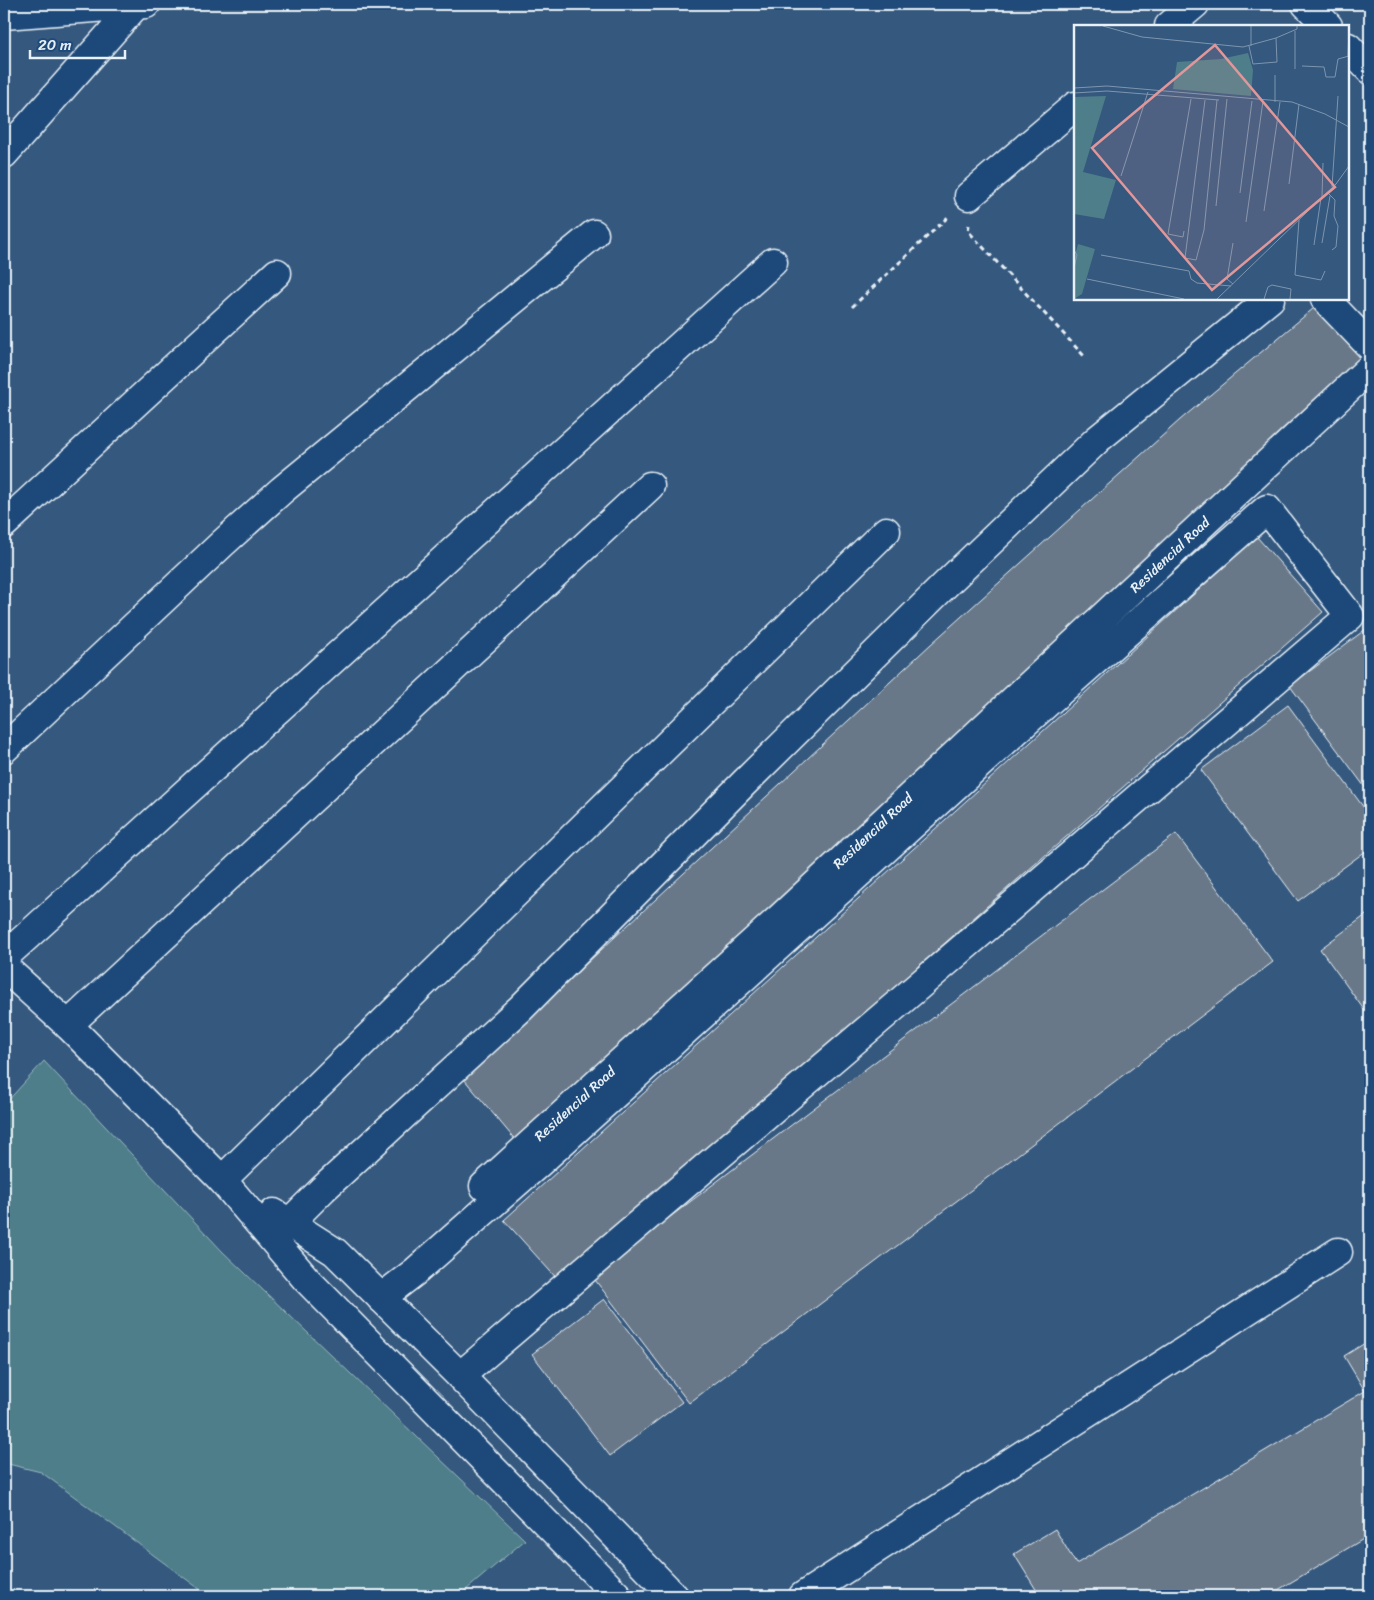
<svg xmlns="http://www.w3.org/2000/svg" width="1374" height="1600" font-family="Sriracha,sans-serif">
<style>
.green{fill:#4e7e89;stroke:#9bb8c0}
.building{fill:#697888;stroke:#e8f1f8}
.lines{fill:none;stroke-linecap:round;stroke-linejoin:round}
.minor-casing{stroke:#e8f1f8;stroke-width:31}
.path{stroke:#e8f1f8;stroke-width:3;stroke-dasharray:5 4;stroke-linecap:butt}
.minor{stroke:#1f4a7a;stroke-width:28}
.labels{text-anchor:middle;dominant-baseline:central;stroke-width:4.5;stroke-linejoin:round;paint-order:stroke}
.street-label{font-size:14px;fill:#e8f1f8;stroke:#1f4a7a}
.inset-road{fill:none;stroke:#7d95af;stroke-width:1}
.view{fill:#e0979a;fill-opacity:0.15;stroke:#e0979a;stroke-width:2.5}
.inset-edge{fill:none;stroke:#e8f1f8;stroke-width:2.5}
</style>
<rect width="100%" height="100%" fill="#35587e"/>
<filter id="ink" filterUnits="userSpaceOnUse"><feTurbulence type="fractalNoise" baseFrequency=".02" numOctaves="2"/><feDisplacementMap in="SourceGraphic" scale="10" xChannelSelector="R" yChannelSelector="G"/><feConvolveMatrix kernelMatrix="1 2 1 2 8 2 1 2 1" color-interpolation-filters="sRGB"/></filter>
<g filter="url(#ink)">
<polygon class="green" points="44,1061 223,1252 525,1540 459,1596 209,1596 41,1472 4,1463 4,1105"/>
<g class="building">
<polygon points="1314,308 1370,364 517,1142 463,1078 931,644 1180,420"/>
<polygon points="1257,537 1323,612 559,1281 504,1220"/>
<polygon points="1370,626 1370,794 1290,686"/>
<polygon points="1288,705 1370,816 1370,848 1298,901 1201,770"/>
<polygon points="1176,834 1273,962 689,1403 592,1276"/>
<polygon points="1370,912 1370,1018 1320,949"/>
<polygon points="604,1299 682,1402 610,1456 532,1354"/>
<polygon points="1370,1340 1370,1535 1268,1596 1040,1596 1014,1554 1055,1529 1076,1564 1365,1391 1344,1356"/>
</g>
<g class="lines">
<defs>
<g id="minor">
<polyline points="1306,4 1328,26"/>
<polyline points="4,15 146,4"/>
<polyline points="1169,26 1195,4"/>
<polyline points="1348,47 1370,70"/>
<polyline points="4,154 136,5"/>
<polyline points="969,196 1075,106"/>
<polyline points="1325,299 1370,346"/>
<polyline points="4,524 277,273"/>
<polyline points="4,749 223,543 282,490 594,234"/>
<polyline points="4,957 773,262"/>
<polyline points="4,967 68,1025 222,1180 306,1279 618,1596"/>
<polyline points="68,1025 650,486"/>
<polyline points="222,1180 886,531"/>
<polyline points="484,1186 782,916 1370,368"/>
<polyline points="274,1213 335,1252 460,1376 674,1596"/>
<polyline points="289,1223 323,1189 521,1008 745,782 947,583 1098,439 1270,299"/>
<polyline points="381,1298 416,1271 539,1163 1048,702 1267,509 1350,616 901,1001 460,1376"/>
<polyline points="803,1596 1338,1252"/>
</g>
</defs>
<use href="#minor" class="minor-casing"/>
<g class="path">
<polyline points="969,225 968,231 1085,357"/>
<polyline points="852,307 949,216"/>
</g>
<use href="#minor" class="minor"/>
</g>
</g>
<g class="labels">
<g class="street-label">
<text transform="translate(1170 555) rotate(-43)">Residencial Road</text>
<text transform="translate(873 831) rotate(-43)">Residencial Road</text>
<text transform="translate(575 1104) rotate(-42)">Residencial Road</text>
</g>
</g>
<g transform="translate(1074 25)">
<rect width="275" height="275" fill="#35587e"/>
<path d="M174,28L179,45L177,71L99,64L103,37L147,34ZM32,71L9,147L42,155L30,194L0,189V72ZM4,219L21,224L8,269L0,274V234Z" fill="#4e7e89"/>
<path class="inset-road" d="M29,1L68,12L169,22L202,13L223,4V1M177,1V21M221,6V44M175,21L179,39L203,37L202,13M274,31L275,3M228,41L250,42L252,52H261L264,34L275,31M201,50V77M0,63L33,61L218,77L251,89L275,102M0,68L33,66L145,75M131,75L111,233L122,235L130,205L143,75M47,151L74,67M215,159L225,79M258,162L264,71M253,167L261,175L260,191L264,201L262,222L258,225M166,168L178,76M248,172L249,138M142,181L153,74M190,186L206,77M225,195L221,250L247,255L251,246M172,197L189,76M110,206L109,212L94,209L117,74M248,218L256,171M240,220L247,173M0,225L3,230L0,243M27,230L115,246L117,254L123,258L157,261M13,254L110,274M159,259L153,254L159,218M143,274L262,159L275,141M190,274L194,262L198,260L217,264L216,274"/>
<path class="view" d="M141,20L261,162L138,265L18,123Z"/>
<rect width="275" height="275" class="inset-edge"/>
</g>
<rect width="1374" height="1600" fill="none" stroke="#1f4a7a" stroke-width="20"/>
<rect x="10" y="10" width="1354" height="1580" fill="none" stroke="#e8f1f8" stroke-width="2" filter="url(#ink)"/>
<path d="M30 50v8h95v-8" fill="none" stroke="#e8f1f8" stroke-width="2.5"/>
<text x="38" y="50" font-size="15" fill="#e8f1f8" stroke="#1f4a7a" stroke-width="4" paint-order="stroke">20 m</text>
</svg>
